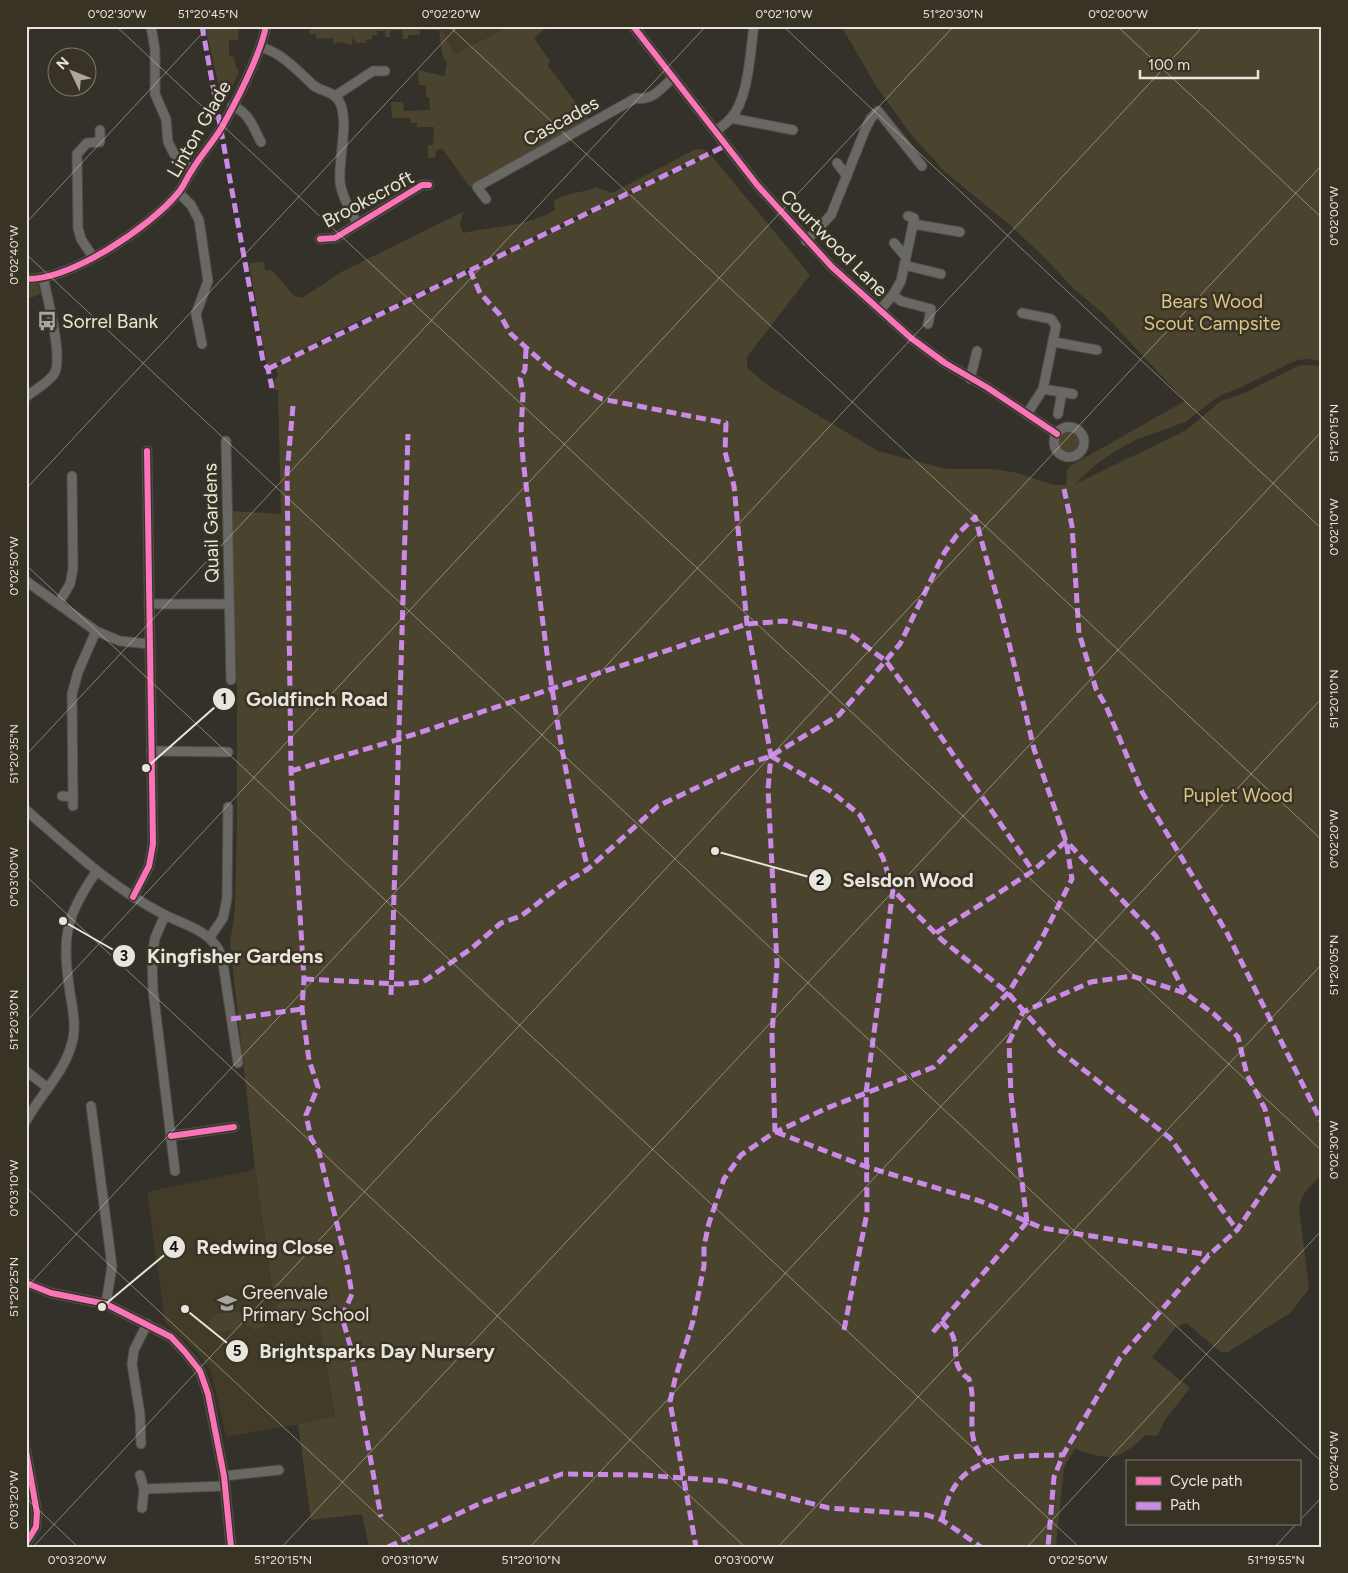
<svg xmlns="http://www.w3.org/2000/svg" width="1348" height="1573" font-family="Figtree,sans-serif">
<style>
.built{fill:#413b27}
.green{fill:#4a432d}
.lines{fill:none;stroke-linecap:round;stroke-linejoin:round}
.street-casing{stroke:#4f4d46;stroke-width:11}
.street{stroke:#696864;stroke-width:9}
.quiet{stroke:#ca8be6;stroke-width:5;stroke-dasharray:10 5;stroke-linecap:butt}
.cycleway-casing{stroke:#383324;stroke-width:9}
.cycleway{stroke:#fb73b8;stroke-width:6}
.ticks{fill:none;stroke:#e8e5dc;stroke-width:1;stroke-opacity:0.45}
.labels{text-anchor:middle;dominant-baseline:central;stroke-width:5;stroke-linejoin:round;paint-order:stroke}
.street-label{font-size:19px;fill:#e8e5dc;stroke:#383324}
.park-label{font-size:19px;fill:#dbc584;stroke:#383324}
.poi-label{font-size:19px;fill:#e8e5dc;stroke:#383324;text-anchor:start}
.leader{fill:none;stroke:#e8e5dc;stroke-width:2}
.callout-dot{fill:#e8e5dc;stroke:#383324;stroke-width:2}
.mark-label{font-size:15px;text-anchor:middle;font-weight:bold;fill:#111}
.callout-label{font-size:20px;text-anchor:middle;font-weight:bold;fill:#e8e5dc;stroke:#383324;stroke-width:5;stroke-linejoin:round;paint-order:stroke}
.neatline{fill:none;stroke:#e8e5dc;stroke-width:2}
.ticks-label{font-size:12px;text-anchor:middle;fill:#e8e5dc}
</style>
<rect width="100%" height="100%" fill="#333129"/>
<g class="built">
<polygon points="439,26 510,26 455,54"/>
<polygon points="255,1169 273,1292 318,1317 335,1418 226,1437 211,1371 197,1352 165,1322 147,1192"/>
</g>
<g class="green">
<polygon points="205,26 239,26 238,40 229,40 229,55 234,57 236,67 239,72 223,106"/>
<polygon points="315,26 439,26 455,54 510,26 549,26 534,38 550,61 548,66 589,120 470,187 442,148 436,151 435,158 428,158 428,145 433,145 434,127 417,127 417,123 411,123 410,118 392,118 391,102 403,102 404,111 430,110 429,97 426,97 426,85 419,85 418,70 444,76 447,64 442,54 439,30 420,30 420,35 408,35 408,39 403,39 402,30 390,31 390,37 385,37 385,31 377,31 377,35 372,35 372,39 366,40 366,43 356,43 353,36 352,45 341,42 333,44 333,38 316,39 316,34 309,34 309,31"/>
<path d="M841,26H1322V362L1311,359L1297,360L1239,388L1219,396L1185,422L1138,439L1117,450L1098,463L1075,484L1185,431L1221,401L1247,392L1300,365L1322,366V1186L1319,1178C1309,1186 1301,1195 1299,1208L1309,1289L1290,1313L1228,1352H1221L1186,1323L1176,1327L1152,1357L1190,1388L1165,1420L1157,1436L1146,1435C1116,1462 1112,1461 1075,1449L1064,1467L1056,1547H369L362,1514L311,1520L298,1424L335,1417L318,1317L271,1323L255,1330L245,1324L241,1325V1328L213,1333L206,1329L212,1317L216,1314L237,1312L244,1315H254L257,1311L276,1307L284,1299L273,1292L255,1169L230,943L235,909L237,821V689L232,511L281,514L278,390H273L272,384L278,375L275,367L711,155L810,275L747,357V368L769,386L878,451L946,469H992L1014,472L1054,485H1066L1067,470L1070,466L1185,401L1104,314L1075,290L1043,256L1011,226L944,171L910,133L878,89Z"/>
<path d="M696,149H702L709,153L340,330L275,364L269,367L266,361L249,263L264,262L265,270H272L294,296L302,298L343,271L463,212L460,224L463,233C492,227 530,226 555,210L554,201C571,190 578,195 596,187L612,193Z"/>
<polygon points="26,282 37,284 42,293 33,297 26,297"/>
<circle cx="1069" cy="443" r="11"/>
</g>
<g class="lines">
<defs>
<g id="street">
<polyline points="151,26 155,50 155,94 166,119 168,142 174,154 192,170"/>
<polyline points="633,26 758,186 832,267 911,338 945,363 988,388 1057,434"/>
<polyline points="26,27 26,26"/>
<path d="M261,47C283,54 296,69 313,85C321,92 332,90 339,101C350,120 338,159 340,182C342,197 350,211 358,224"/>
<polyline points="335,96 373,71 385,71"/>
<path d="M232,106C249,112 253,127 261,142"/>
<polyline points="731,118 793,130"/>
<path d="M716,131C721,127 727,123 731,118C749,98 750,52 754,26"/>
<polyline points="837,163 847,176"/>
<polyline points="179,193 191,205 199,220 208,281 196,314 202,344"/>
<path d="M486,199L477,187L636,98C653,101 660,89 672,79"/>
<polyline points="908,216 914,218 913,224"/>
<polyline points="320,239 335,238 422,185 429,185"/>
<polyline points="806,241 831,215 865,130 871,118 878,111 922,166"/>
<polyline points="894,243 905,256"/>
<polyline points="93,257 81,239 78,228 77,154 87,143 100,142 100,130"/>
<polyline points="904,265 941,274"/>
<path d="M26,279C71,280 150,227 178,193C184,186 187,177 192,170C201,155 213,142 222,127C237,100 260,56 266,26"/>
<polyline points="893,295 901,301 931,309 928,324"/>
<polyline points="880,310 893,295 901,281 913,224 960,232"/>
<polyline points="1022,313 1051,319 1056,326 1043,389 1027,414"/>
<polyline points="1054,342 1097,350"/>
<polyline points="970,379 977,351"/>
<polyline points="1043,389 1073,394"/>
<path d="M26,397C34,390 48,383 54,374C64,360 47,296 43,277"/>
<polyline points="1058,414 1062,392"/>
<circle cx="1069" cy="442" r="15"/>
<polyline points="226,441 231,680"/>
<polyline points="26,581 96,631 120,641 149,644"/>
<polyline points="58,604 70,584 73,569 72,476"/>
<polyline points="149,604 229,604"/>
<polyline points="151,751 228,752"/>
<polyline points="62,796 73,797"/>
<polyline points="73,806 72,694 78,672 96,631"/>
<path d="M26,810C72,850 108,885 163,914C186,926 212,930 222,957L238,1063"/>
<polyline points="133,897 149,866 153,844 147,451"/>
<polyline points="165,915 155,938 152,957 153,990 175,1171"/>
<polyline points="210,937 223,918 227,899 228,807"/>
<polyline points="26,1071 48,1088"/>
<polyline points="91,1106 112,1266 106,1304"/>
<path d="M26,1121C40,1095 63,1074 71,1046C77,1029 73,1010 70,993C62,937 64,920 96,872"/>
<polyline points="171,1136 234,1127"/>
<polyline points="26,1283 51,1293 106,1304 171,1337 185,1352 200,1371 208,1394 224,1476 231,1547"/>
<polyline points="141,1444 140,1414 132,1364 134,1350 147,1324"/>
<polyline points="26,1451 37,1513 36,1527 26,1543"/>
<polyline points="140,1475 144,1489 142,1508"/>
<polyline points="224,1476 279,1470"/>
<polyline points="144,1489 225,1486"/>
</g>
</defs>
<use href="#street" class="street-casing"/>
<use href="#street" class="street"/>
<g class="quiet">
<polyline points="202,26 263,361 268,369 272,388"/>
<polyline points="470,270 480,293 500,315 511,334 549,368 578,387 602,399 726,423 725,452 734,486 747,624 771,756 768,789 777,964 772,1035 775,1132 741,1155 724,1179 709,1223 704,1246 704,1266 693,1321 675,1379 670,1402 696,1547"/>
<path d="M526,349L525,370L520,378L523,394L521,432L523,460C540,597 553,735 588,869"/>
<polyline points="268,369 727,145"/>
<polyline points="293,406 287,473 291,771 304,979 302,1009 309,1060 318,1087 306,1115 311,1138 319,1152 346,1260 352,1294 345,1310 344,1324 350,1345 381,1517"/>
<polyline points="1064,489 1072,526 1079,633 1096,689 1106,706 1142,792 1227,933 1322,1123"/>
<polyline points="771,756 829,790 860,815 883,858 893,890 942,940 1008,993 1056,1048 1170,1138 1237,1230"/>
<polyline points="291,771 400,739 747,624 784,621 848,633 886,661 926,715 1033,871"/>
<polyline points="936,933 1033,871 1066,841 1156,936 1185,993"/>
<polyline points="304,979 400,984 423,982 472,948 501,923 521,916 563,884 588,869 658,806 744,765 771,756 839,715 900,644 944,553 957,535 975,517 1005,626 1034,749 1066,841 1072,879 1039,944 1008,993 934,1067 827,1108 776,1132"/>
<polyline points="391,995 408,434"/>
<polyline points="231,1019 302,1009"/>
<polyline points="776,1132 867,1167 980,1201 1042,1228 1209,1255"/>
<polyline points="1027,1222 1011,1095 1009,1042 1023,1012 1091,982 1132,976 1185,993 1214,1014 1238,1037 1247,1075 1265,1109 1278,1170 1237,1230 1209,1255 1120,1358 1063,1455 1054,1477 1048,1547"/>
<path d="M941,1321C944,1325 950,1330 952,1334C960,1352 949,1365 969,1379C979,1411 961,1435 986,1462"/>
<polyline points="844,1330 867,1213 866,1093 893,890"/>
<polyline points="933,1332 1027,1222"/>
<path d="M942,1520C955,1452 1006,1456 1063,1455"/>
<polyline points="388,1547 483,1502 562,1474 643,1475 723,1481 829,1508 927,1515 942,1520 981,1547"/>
</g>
<defs>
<g id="cycleway">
<polyline points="633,26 758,186 832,267 911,338 945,363 988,388 1057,434"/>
<polyline points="320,239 335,238 422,185 429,185"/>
<path d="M26,279C71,280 150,227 178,193C184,186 187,177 192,170C201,155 213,142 222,127C237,100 260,56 266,26"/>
<polyline points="133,897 149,866 153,844 147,451"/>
<polyline points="171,1136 234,1127"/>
<polyline points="26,1283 51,1293 106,1304 171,1337 185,1352 200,1371 208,1394 224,1476 231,1547"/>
<polyline points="26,1451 37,1513 36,1527 26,1543"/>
</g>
</defs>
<use href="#cycleway" class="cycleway-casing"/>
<use href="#cycleway" class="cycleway"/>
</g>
<path class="ticks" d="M116,26L1322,1151M449,26L1322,840M783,26L1322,529M1117,26L1322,218M26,223L209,26M26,254L1322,1462M26,489L458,26M26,565L1079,1547M26,755L706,26M26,876L745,1547M26,1022L954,26M26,1187L412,1547M26,1288L1203,26M26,1498L78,1547M1299,1521L1322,1497M33,1547L1322,165M282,1547L1322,431M530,1547L1322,698M778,1547L1322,964M1027,1547L1322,1230M1275,1547L1296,1524"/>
<defs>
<symbol id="bus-bare" viewBox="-9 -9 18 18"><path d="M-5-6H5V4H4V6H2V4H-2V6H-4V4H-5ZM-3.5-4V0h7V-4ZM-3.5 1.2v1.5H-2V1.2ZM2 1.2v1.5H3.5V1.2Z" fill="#a9a69d" stroke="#383324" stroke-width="2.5" paint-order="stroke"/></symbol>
<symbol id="school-bare" viewBox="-9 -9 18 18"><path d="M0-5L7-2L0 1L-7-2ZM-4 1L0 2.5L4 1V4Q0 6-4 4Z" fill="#a9a69d" stroke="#383324" stroke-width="2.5" paint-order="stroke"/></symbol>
</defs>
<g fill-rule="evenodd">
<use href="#bus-bare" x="33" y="307" width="28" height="28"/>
<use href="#school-bare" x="213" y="1289" width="28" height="28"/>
</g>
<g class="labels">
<g class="street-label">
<text transform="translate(561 121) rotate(-29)">Cascades</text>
<text transform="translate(199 129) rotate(-60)">Linton Glade</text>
<text transform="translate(368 199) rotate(-28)">Brookscroft</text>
<text transform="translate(834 243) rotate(45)">Courtwood Lane</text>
<text transform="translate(211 523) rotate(-91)">Quail Gardens</text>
</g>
<g class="park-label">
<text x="1212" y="301">Bears Wood<tspan x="1212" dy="22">Scout Campsite</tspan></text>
<text x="1238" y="795">Puplet Wood</text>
</g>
<g class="poi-label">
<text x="62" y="321">Sorrel Bank</text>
<text x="242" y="1292">Greenvale<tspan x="242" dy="22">Primary School</tspan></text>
</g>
</g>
<path class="leader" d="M146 768L224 699M715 851L820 880M63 921L124 956M102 1307L174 1247M185 1309L237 1351"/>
<g class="callout-dot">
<circle cx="146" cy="768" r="5"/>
<circle cx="715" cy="851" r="5"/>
<circle cx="63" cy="921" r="5"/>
<circle cx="102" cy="1307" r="5"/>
<circle cx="185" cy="1309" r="5"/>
<circle cx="224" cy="699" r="12"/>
<circle cx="820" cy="880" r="12"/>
<circle cx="124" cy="956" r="12"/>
<circle cx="174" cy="1247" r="12"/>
<circle cx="237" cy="1351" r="12"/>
</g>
<g class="mark-label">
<text x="224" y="704">1</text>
<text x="820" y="885">2</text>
<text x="124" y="961">3</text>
<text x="174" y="1252">4</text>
<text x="237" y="1356">5</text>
</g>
<g class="callout-label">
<text x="317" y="706">Goldfinch Road</text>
<text x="908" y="887">Selsdon Wood</text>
<text x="235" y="963">Kingfisher Gardens</text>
<text x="265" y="1254">Redwing Close</text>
<text x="377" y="1358">Brightsparks Day Nursery</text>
</g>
<rect width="1348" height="1573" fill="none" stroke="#383324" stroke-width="55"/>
<rect x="1126" y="1460" width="175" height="65" fill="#383324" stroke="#7e7a6e"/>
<rect x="1136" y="1477" width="25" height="8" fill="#fb73b8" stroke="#7e7a6e"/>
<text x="1170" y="1486" font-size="15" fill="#e8e5dc">Cycle path</text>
<rect x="1136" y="1502" width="25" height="8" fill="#ca8be6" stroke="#7e7a6e"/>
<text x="1170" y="1510" font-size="15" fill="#e8e5dc">Path</text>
<g transform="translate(72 72) rotate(313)"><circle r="24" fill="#383324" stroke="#7e7a6e"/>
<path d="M0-4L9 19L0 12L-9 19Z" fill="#a9a69d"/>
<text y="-8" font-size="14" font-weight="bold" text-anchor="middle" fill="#e8e5dc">N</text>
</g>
<path d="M1140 70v8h118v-8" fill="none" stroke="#e8e5dc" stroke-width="2.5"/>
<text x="1148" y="70" font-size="15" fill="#e8e5dc" stroke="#383324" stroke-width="4" paint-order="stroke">100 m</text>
<rect x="28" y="28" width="1292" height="1518" class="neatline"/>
<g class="ticks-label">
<text x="117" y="18">0°02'30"W</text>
<text x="208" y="18">51°20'45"N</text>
<text x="451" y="18">0°02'20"W</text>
<text x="784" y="18">0°02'10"W</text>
<text x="953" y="18">51°20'30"N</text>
<text x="1118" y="18">0°02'00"W</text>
<text transform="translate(1334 216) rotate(-90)" y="4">0°02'00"W</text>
<text transform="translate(14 255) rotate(-90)" y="4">0°02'40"W</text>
<text transform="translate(1334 433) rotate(-90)" y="4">51°20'15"N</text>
<text transform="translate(1334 527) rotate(-90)" y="4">0°02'10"W</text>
<text transform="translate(14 566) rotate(-90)" y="4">0°02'50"W</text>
<text transform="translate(1334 699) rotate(-90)" y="4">51°20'10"N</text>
<text transform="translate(14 754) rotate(-90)" y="4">51°20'35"N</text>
<text transform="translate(1334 839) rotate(-90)" y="4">0°02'20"W</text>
<text transform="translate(14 877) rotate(-90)" y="4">0°03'00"W</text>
<text transform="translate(1334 965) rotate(-90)" y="4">51°20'05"N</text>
<text transform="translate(14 1020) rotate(-90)" y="4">51°20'30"N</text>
<text transform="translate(1334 1150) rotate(-90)" y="4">0°02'30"W</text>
<text transform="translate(14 1188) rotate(-90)" y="4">0°03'10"W</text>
<text transform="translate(14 1287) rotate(-90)" y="4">51°20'25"N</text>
<text transform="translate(1334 1461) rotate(-90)" y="4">0°02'40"W</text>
<text transform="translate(14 1500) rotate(-90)" y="4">0°03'20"W</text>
<text x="77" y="1564">0°03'20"W</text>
<text x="283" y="1564">51°20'15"N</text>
<text x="410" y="1564">0°03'10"W</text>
<text x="531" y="1564">51°20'10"N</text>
<text x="744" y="1564">0°03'00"W</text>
<text x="1078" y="1564">0°02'50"W</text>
<text x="1276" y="1564">51°19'55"N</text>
</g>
</svg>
